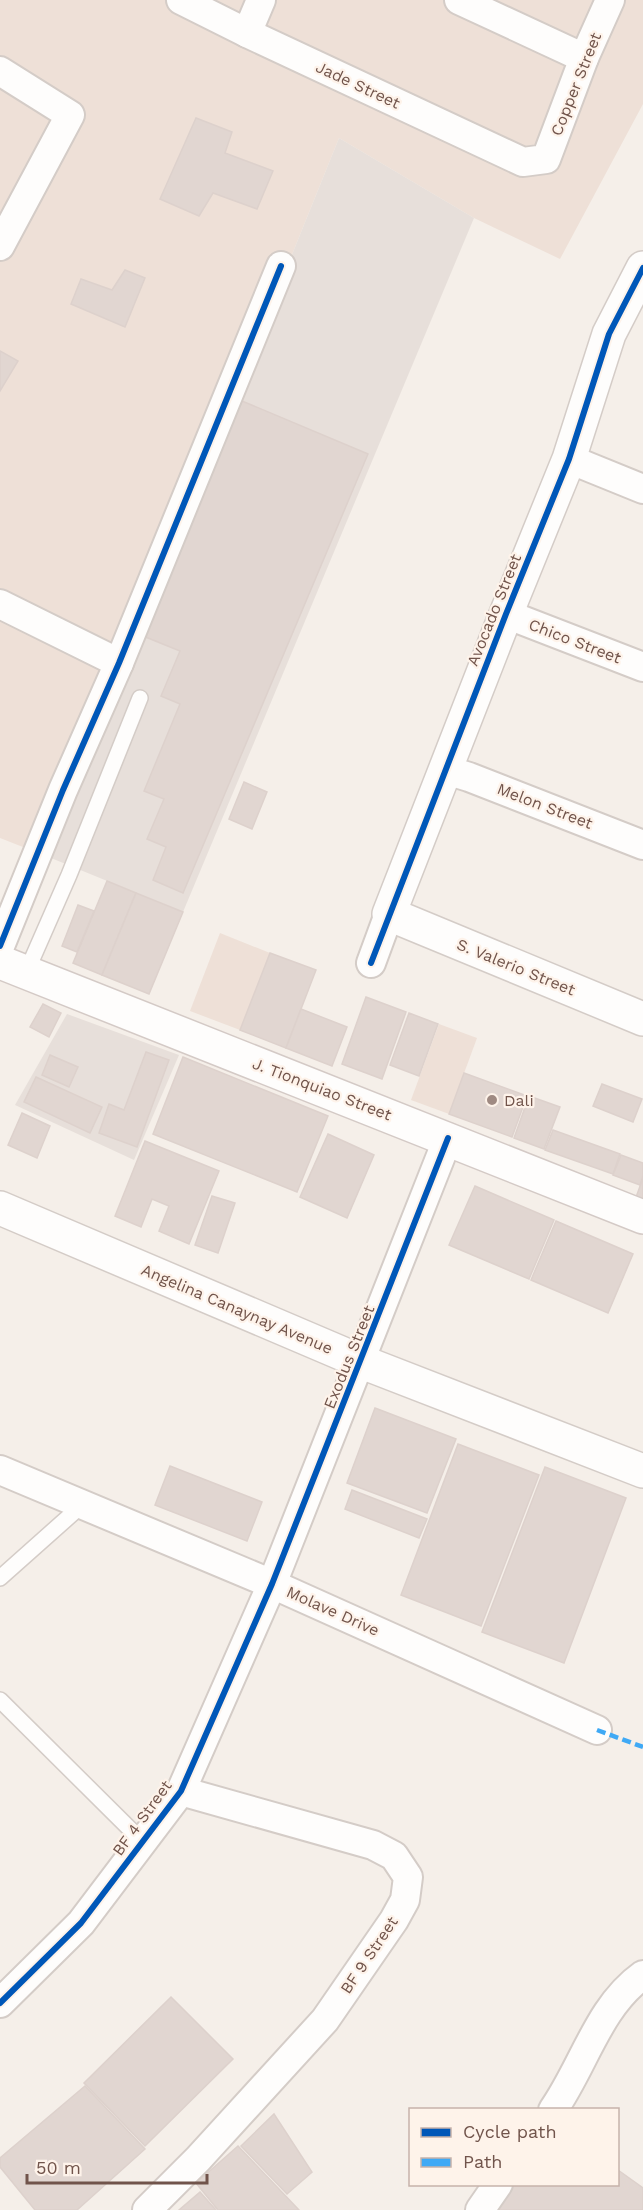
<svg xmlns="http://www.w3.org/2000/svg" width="643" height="2210" font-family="'Work Sans',sans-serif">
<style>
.residential{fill:#eee0d7}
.industrial{fill:#e7dfda}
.building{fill:#e1d6d1;stroke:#ddd1cc;stroke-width:1.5}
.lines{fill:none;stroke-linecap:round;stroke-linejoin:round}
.service-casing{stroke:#d4ccc7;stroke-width:18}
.minor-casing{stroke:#d4ccc7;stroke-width:32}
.tertiary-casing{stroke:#d4ccc7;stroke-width:36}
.secondary-casing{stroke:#d4cac6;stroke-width:36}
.service{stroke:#fefdfc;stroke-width:15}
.minor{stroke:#fefdfc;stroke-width:28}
.tertiary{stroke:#fefdfc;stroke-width:33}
.secondary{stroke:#fefdfc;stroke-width:33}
.quiet{stroke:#3fa9f5;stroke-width:4.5;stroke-dasharray:9 4.5;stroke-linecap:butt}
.cycleway-casing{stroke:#fef3ea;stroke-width:10}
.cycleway{stroke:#0057b8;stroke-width:6}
.poi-dot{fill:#9f8a82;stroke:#fef3ea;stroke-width:2}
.labels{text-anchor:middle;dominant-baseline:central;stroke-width:4.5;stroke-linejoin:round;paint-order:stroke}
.street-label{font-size:16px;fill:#71544b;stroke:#fef3ea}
.poi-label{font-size:16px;fill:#71544b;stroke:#fef3ea;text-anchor:start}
</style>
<rect width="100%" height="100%" fill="#f5efe9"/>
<g class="residential">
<polygon points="0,0 643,0 643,104 560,259 474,218 339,138 118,686 51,858 0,838"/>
<polygon points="220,933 270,953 240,1030 190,1011"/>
<polygon points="439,1024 477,1038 449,1114 411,1100"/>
</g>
<g class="industrial">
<polygon points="339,138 474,218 183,912 51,858 118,686"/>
<polygon points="67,1014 179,1055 134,1160 15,1105"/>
</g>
<g class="building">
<polygon points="196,118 232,132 225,153 273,171 257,209 213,193 199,216 160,199"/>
<polygon points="125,270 145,278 125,327 71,304 81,279 112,290"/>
<polygon points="0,351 18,361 0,391"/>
<polygon points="242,401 368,454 183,893 153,880 166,847 147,839 164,799 144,791 180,704 161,696 180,651 143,636"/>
<polygon points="244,782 267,792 252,829 229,819"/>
<polygon points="107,881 136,893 102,975 73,963"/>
<polygon points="136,893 183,912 149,994 102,975"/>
<polygon points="78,905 94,911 77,952 62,946"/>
<polygon points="270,953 316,970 286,1048 240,1030"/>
<polygon points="366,997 406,1012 382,1079 342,1064"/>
<polygon points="43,1004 61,1013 49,1037 30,1027"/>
<polygon points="301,1009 347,1027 332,1066 286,1048"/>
<polygon points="409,1013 438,1024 419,1076 390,1065"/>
<polygon points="146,1052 169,1060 137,1147 99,1133 109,1104 124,1110"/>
<polygon points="50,1055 78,1067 69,1087 42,1075"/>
<polygon points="183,1057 328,1116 297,1192 153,1134"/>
<polygon points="464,1073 527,1096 512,1137 449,1114"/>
<polygon points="36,1077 102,1107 90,1133 24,1102"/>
<polygon points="602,1084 642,1099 633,1122 593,1106"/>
<polygon points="529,1096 560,1107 544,1149 514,1138"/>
<polygon points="22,1113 50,1126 37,1158 8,1145"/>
<polygon points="553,1130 620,1154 613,1174 545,1150"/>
<polygon points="328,1134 374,1155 347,1218 300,1197"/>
<polygon points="145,1141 219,1171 189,1244 159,1231 169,1206 152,1199 141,1227 115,1216"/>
<polygon points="621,1155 643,1163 643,1176 640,1185 613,1175"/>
<polygon points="643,1178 643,1203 635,1200"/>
<polygon points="475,1186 554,1220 529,1279 449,1245"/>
<polygon points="212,1196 235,1203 218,1253 195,1245"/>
<polygon points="556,1221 633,1254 608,1313 531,1280"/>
<polygon points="375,1408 456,1439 427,1513 347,1483"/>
<polygon points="458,1444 539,1475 481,1626 401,1595"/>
<polygon points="170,1466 262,1502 247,1541 155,1505"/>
<polygon points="545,1467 626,1498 564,1663 482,1632"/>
<polygon points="352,1490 427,1519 419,1538 345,1509"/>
<polygon points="171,1997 233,2059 145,2146 84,2083"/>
<polygon points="85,2086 145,2149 77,2210 35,2210 0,2167 0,2158"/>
<polygon points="274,2114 312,2172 287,2194 241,2146"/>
<polygon points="238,2146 299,2210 218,2210 196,2183"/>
<polygon points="618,2170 643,2188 643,2210 492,2210 511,2184 618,2184"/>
<polygon points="200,2192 216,2210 179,2210"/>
</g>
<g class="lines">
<defs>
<g id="service">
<polyline points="26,973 69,875 140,698"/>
<polyline points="0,1578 82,1505"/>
<polyline points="0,1700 143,1842"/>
</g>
<g id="minor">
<polyline points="181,0 247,33 523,162 546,159 584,58 610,0"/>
<polyline points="459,0 584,58"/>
<polyline points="247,33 261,0"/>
<polyline points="0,71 70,115 0,246"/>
<polyline points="569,459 643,489"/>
<polyline points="0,604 119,663"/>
<polyline points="506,614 643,667"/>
<polyline points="446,770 469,777 643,845"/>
<polyline points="0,946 63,790 119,663 281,266"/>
<polyline points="371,963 389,914"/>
<polyline points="0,1470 272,1584 597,1730"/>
<polyline points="0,2003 81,1923 181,1791 272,1584 448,1138"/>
<path d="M553,2110C584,2066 598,2007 643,1975"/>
<polyline points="147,2210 198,2159 325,2020 394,1920 405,1900 408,1877 394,1856 373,1845 181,1791"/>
<polyline points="480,2210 498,2184"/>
</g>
<g id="tertiary">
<polyline points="643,268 609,334 569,459 506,614 389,914 643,1019"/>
<polyline points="0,1208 362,1362 643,1471"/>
</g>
<polyline id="secondary" points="0,962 643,1217"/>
</defs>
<use href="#service" class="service-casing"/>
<use href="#minor" class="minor-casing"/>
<use href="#tertiary" class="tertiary-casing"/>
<use href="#secondary" class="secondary-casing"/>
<use href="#service" class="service"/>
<use href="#minor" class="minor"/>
<use href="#tertiary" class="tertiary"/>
<use href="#secondary" class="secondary"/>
<polyline class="quiet" points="597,1730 643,1747"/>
<defs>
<g id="cycleway">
<polyline points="0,946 63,790 119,663 281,266"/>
<polyline points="371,963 506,614 569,459 609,334 643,268"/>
<polyline points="0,2003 81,1923 181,1791 272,1584 448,1138"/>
</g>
</defs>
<use href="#cycleway" class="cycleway-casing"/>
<use href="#cycleway" class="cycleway"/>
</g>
<circle class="poi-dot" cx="492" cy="1100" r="6"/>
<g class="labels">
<g class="street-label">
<text transform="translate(576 84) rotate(-68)">Copper Street</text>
<text transform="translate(358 85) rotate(25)">Jade Street</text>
<text transform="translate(494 610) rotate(-68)">Avocado Street</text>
<text transform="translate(575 641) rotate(21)">Chico Street</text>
<text transform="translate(545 806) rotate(21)">Melon Street</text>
<text transform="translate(516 967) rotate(22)">S. Valerio Street</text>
<text transform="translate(322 1089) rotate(21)">J. Tionquiao Street</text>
<text transform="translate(237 1309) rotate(23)">Angelina Canaynay Avenue</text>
<text transform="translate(349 1357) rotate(-68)">Exodus Street</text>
<text transform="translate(333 1611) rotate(24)">Molave Drive</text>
<text transform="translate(142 1818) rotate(-54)">BF 4 Street</text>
<text transform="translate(369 1955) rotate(-56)">BF 9 Street</text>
</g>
<g class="poi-label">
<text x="504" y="1100">Dali</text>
</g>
</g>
<rect x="409" y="2108" width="210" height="78" fill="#fef3ea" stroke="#c6b3aa" stroke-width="1.5"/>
<rect x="421" y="2128" width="30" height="9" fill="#0057b8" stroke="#c6b3aa" stroke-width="1.5"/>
<text x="463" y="2138" font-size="18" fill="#71544b">Cycle path</text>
<rect x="421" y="2158" width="30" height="9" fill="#3fa9f5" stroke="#c6b3aa" stroke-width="1.5"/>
<text x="463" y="2168" font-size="18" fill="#71544b">Path</text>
<path d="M27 2174v9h180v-9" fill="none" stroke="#71544b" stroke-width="3"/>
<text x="36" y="2174" font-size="18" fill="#71544b" stroke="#fef3ea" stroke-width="4.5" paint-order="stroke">50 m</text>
</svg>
